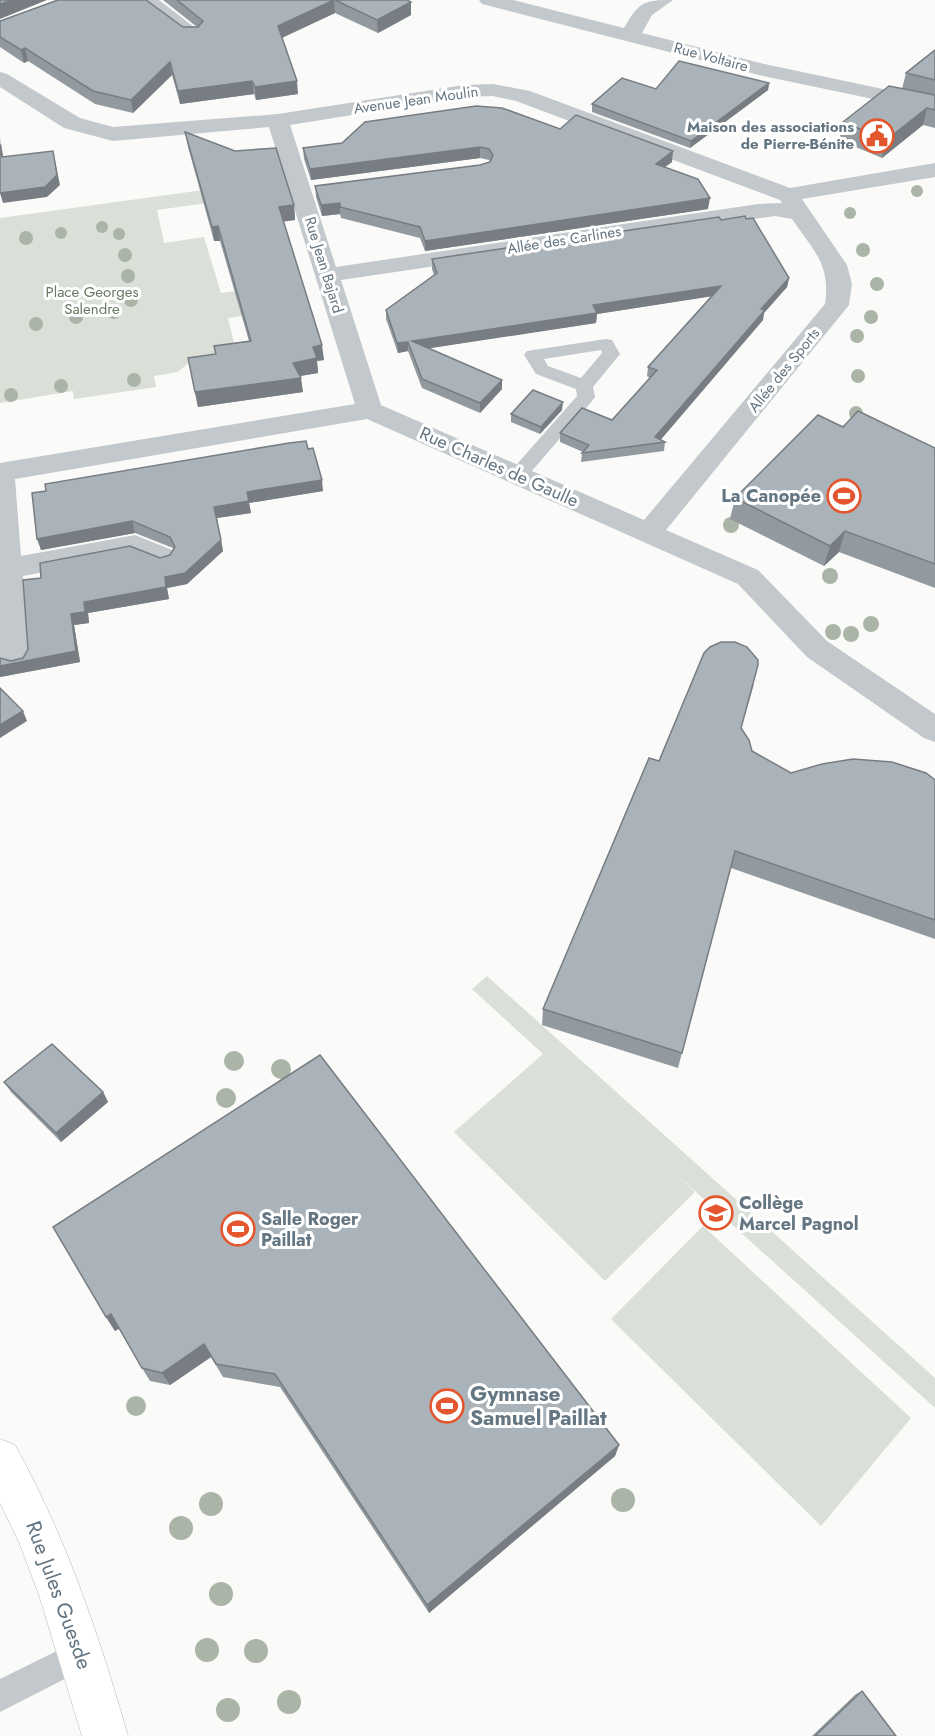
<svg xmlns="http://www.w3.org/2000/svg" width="935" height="1736" font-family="Jost,sans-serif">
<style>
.green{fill:#dadfd7}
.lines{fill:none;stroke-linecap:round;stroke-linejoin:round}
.secondary-casing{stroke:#b3babf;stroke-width:1}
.lane{fill:#c3c8cc;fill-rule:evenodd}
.street{fill:#c3c8cc;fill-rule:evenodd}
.secondary{fill:#fff;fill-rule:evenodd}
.tree{fill:#aab4a7}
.wall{fill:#929a9f}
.shaded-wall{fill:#777d82}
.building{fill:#aab3b9;stroke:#777d82;stroke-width:1.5}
.labels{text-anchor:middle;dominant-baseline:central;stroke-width:6;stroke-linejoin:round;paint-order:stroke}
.far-street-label{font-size:15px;fill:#657683;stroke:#fff}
.far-poi-label{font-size:15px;font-weight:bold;fill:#657683;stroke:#fff;text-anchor:end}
.far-park-label{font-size:15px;fill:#687a64;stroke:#fff}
.street-label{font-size:18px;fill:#657683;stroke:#fff}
.poi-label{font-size:18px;font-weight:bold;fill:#657683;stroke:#fff;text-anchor:start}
.near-poi-label{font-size:21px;font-weight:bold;fill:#657683;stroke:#fff;text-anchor:start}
.near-street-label{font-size:21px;fill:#657683;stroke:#fff}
</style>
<rect width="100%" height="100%" fill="#fafaf8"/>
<g class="green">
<polygon points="268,181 272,194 157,210 164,243 204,237 221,293 298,282 306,306 228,318 234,342 222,354 194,358 178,372 154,376 156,387 74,399 73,391 0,403 0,218"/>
<polygon points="487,976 935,1378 935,1408 664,1163 695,1192 605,1281 454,1132 543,1054 472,989"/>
<polygon points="703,1226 911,1418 821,1526 611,1319"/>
</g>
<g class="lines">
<defs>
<path id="secondary" d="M0,1439L15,1445C66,1537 99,1635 128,1736H82L39,1595L19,1542L0,1503Z"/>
</defs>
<use href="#secondary" class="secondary-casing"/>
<g class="lane">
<path d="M606,339L612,340L620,354L593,387L595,397L592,401L525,479L518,481L511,479L509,475L511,471L577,396L576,389L536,374L524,355L527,351ZM601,350L602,353L581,378L548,366L544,359Z"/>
<polygon points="83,1638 94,1642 98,1653 94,1664 0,1712 0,1679"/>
</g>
<g class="street">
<polygon points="135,0 159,0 203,34 200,38 186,38"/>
<path d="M479,0H513L624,28C639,2 643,0 673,0L652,15L642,33L760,63L935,100V112L759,75L482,4Z"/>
<path d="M0,72L7,74L80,118L113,127L278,114L464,85L493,84L530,91L790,188L935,163V177L802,199L847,265L852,284L849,305L666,530L758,570L827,641L935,714V742L924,738L807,657L738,584L367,419L15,479L21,556L135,535L172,550L176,557L172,564L162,567L133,555L23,576L30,659L26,667L15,670L4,667L0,658V463L355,404L269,127L113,141L64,128L0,87ZM493,96L516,101L780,200L782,203L758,204L336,267L290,125L464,97ZM775,216L792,219C813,250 831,264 825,304L644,520L381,405L341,280Z"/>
</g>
<use href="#secondary" class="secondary"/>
</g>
<g class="tree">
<circle cx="917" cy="191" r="6"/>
<circle cx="850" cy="213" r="6"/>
<circle cx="102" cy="227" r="6"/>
<circle cx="61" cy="233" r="6"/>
<circle cx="119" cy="234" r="6"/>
<circle cx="26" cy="238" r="7"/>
<circle cx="863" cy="250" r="7"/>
<circle cx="125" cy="255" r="7"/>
<circle cx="128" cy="276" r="7"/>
<circle cx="877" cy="284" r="7"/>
<circle cx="131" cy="300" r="7"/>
<circle cx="114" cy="312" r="7"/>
<circle cx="76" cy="317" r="7"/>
<circle cx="871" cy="317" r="7"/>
<circle cx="36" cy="324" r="7"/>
<circle cx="857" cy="336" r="7"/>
<circle cx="858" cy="376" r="7"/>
<circle cx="134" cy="380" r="7"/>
<circle cx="61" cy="386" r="7"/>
<circle cx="11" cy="395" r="7"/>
<circle cx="856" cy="413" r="7"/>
<circle cx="731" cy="525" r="8"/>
<circle cx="830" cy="576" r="8"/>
<circle cx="871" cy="624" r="8"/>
<circle cx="833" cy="632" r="8"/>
<circle cx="851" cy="634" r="8"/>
<circle cx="234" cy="1061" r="10"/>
<circle cx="281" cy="1069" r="10"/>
<circle cx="226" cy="1098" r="10"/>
<circle cx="136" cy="1406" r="10"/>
<circle cx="623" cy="1500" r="12"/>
<circle cx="211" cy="1504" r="12"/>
<circle cx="181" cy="1528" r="12"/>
<circle cx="221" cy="1594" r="12"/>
<circle cx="207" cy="1650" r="12"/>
<circle cx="256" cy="1651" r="12"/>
<circle cx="289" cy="1702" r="12"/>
<circle cx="228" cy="1710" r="12"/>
</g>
<g class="wall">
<polygon points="163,0 407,0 411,15 378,33 335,13 282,38 298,94 256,100 254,94 180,104 172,75 133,113 95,104 28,61 24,63 0,47 0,21 197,27"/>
<polygon points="935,50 935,128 923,125 882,158 839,140 843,122 902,89 906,73"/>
<polygon points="769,83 768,90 690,148 592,112 592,104 656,89"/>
<polygon points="560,129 672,162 665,167 708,209 425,251 420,238 341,218 340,214 322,216 316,197 315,186 480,165 490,162 489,160 480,158 311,180 304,159 303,148"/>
<polygon points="185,132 294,205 295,220 283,221 324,360 317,361 318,373 300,376 303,392 198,407 188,358 215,354 214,346 249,341 220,241 214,241 188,147"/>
<polygon points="721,220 789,278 787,287 764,313 763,320 660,440 665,442 664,451 581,462 582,453 583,452 560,442 560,433 612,420 650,378 647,376 648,367 711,296 597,314 596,323 428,348 502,380 502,389 480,413 422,388 408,351 398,353 386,319 386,310 434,275 432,269 432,259"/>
<polygon points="562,410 540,434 511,422 511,414"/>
<polygon points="843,427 935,448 935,588 839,552 824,566 730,519 735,498"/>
<polygon points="323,491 249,503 251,513 217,518 223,551 187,584 167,588 169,599 88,613 89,623 74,625 80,662 0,677 0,658 11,661 23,658 160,558 170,555 174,550 173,548 135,533 41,550 32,493"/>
<polygon points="754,684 741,729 752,751 791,773 935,780 935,939 731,868 678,1068 542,1025 543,1009"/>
<polygon points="4,1082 103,1092 108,1102 61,1142 11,1092"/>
<polygon points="106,1317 619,1445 615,1456 429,1613 280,1387 223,1377 211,1357 170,1385 150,1381 142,1368 119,1329 115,1331"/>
<polygon points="862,1691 896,1736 812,1736 856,1694"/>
</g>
<g class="shaded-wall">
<polygon points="12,0 47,0 0,19 0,4"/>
<polygon points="334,0 335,13 279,39 278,26"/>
<polygon points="411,2 411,15 378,33 377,20"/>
<polygon points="25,48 28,61 24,63 21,50"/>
<polygon points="170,62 172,75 133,113 131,100"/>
<polygon points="252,81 254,94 180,104 178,91"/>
<polygon points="297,81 298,94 256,100 255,87"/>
<polygon points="769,83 768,90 690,148 691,141"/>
<polygon points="927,108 923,125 882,158 886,140"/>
<polygon points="0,137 5,168 2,157"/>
<polygon points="480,147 480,158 311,180 310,169"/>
<polygon points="53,151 60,185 47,197 3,203 0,193"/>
<polygon points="673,151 672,162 654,175 656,164"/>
<polygon points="710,198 708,209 425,251 425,241"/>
<polygon points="340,203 340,214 322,216 321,205"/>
<polygon points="294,205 295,220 281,222 279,207"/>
<polygon points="218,226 220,241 214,241 212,227"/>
<polygon points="789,278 787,287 764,313 763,320 658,443 655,437 761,309"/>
<polygon points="721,286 720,295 597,314 596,323 412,351 412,341 593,305"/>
<polygon points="408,342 408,351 398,353 397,343"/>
<polygon points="322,345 324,360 317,361 318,373 294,377 293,363 313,347"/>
<polygon points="301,378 303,392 198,407 195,392"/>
<polygon points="502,380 502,389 480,413 480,403"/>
<polygon points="563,402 562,410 540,434 541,427"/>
<polygon points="322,480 323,491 249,503 251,513 217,518 214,507 247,492"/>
<polygon points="132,521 135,533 41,550 37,539"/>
<polygon points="845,531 839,552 824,566 830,546"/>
<polygon points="221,540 223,551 187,584 167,588 169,599 88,613 89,623 74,625 80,662 0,677 0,666 76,651 71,614 84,602 165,577"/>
<polygon points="23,711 27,721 0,738 0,725"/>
<polygon points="103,1092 108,1102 61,1142 56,1133"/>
<polygon points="111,1314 120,1328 115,1331 106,1317"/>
<polygon points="204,1344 211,1357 170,1385 162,1373"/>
<polygon points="619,1445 615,1456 429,1613 427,1605"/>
</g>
<g class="building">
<polygon points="0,0 12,0 0,4"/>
<polygon points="58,0 146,0 183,27 198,27 203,21 177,0 334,0 278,26 297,81 255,87 252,81 178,91 170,62 131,100 93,91 25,48 21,50 0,37 0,21"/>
<polygon points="335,0 407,0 411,2 377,20"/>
<polygon points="935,50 935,80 906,73"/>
<polygon points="679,61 769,83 691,141 592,104 622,78 656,89"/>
<polygon points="889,86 935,95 935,110 927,108 886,140 843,122"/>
<polygon points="476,106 502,108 560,129 576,115 673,151 656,164 698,179 710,198 425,241 420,227 340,207 340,203 321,205 315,186 480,165 490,162 493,155 489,149 480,147 310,169 303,148 342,143 365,122"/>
<polygon points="185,132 235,151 276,148 294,205 279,207 322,345 313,347 317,358 293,363 301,378 195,392 188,358 216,354 214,346 251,341 218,226 212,227"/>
<polygon points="0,144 2,157 53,151 57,175 45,187 0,193"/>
<polygon points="745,216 746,219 753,218 789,278 761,309 765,310 655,437 665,442 582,453 589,445 560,433 582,408 612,420 657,370 648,367 721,286 593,305 597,313 412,341 502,380 480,403 422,379 408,342 397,343 386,310 437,273 432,259 719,217 721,220"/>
<polygon points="533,390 563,402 541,427 511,414"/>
<polygon points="858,411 935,448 935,564 845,531 830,546 735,498 818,415 843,427"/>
<polygon points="306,441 308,449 313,448 322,480 247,492 249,501 214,507 221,540 185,573 165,577 166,587 84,602 85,612 71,614 76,651 0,666 0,658 11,661 23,658 28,649 23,580 41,578 40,563 130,546 160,558 170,555 175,547 170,537 132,521 37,539 32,493 46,491 45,484 289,443"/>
<polygon points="721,642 735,642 747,647 758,660 758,665 741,728 749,740 752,751 791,773 822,764 853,759 892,762 926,773 935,780 935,920 735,851 682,1053 543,1009 649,758 659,761 704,653 710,647"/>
<polygon points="0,688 23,711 0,725"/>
<polygon points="52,1044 103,1092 56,1133 4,1082"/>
<polygon points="320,1055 619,1445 427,1605 275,1374 216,1364 204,1344 162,1373 142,1368 111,1314 106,1317 53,1227"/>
<polygon points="862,1691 896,1736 815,1736"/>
</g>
<defs>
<symbol id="civic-ring" viewBox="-11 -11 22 22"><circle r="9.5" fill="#fff" stroke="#e4572e" stroke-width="1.5"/><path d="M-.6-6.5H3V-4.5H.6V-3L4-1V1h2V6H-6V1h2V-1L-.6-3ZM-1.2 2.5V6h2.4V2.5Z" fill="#e4572e"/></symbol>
<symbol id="stadium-ring" viewBox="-11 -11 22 22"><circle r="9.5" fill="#fff" stroke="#e4572e" stroke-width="1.5"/><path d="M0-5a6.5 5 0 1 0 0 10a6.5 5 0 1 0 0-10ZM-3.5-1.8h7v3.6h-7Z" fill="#e4572e"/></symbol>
<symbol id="school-ring" viewBox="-11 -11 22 22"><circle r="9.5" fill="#fff" stroke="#e4572e" stroke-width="1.5"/><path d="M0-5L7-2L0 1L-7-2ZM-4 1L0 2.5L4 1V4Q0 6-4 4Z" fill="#e4572e"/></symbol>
</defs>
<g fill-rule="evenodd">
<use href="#civic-ring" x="858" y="117" width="38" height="38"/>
<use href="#stadium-ring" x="825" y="477" width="38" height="38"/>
<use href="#school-ring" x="697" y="1194" width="38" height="38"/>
<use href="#stadium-ring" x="219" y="1210" width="38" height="38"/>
<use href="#stadium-ring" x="428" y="1387" width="38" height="38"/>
</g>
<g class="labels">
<g class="far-street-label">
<text transform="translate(711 57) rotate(15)">Rue Voltaire</text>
<text transform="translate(416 100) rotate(-8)">Avenue Jean Moulin</text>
<text transform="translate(564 240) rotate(-9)">Allée des Carlines</text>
<text transform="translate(324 265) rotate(73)">Rue Jean Bajard</text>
<text transform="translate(784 370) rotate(-51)">Allée des Sports</text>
</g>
<g class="far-poi-label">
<text x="854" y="127">Maison des associations<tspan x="854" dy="17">de Pierre-Bénite</tspan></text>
</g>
<g class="far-park-label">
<text x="92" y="292">Place Georges<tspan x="92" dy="17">Salendre</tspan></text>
</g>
<g class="street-label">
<text transform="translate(499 467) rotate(24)">Rue Charles de Gaulle</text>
</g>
<g class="poi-label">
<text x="821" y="496" text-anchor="end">La Canopée</text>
<text x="739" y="1203">Collège<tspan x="739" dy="21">Marcel Pagnol</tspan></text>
<text x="261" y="1219">Salle Roger<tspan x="261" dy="21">Paillat</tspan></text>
</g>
<g class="near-poi-label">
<text x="470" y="1394">Gymnase<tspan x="470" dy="24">Samuel Paillat</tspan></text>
</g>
<g class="near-street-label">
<text transform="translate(59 1595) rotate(70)">Rue Jules Guesde</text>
</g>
</g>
</svg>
